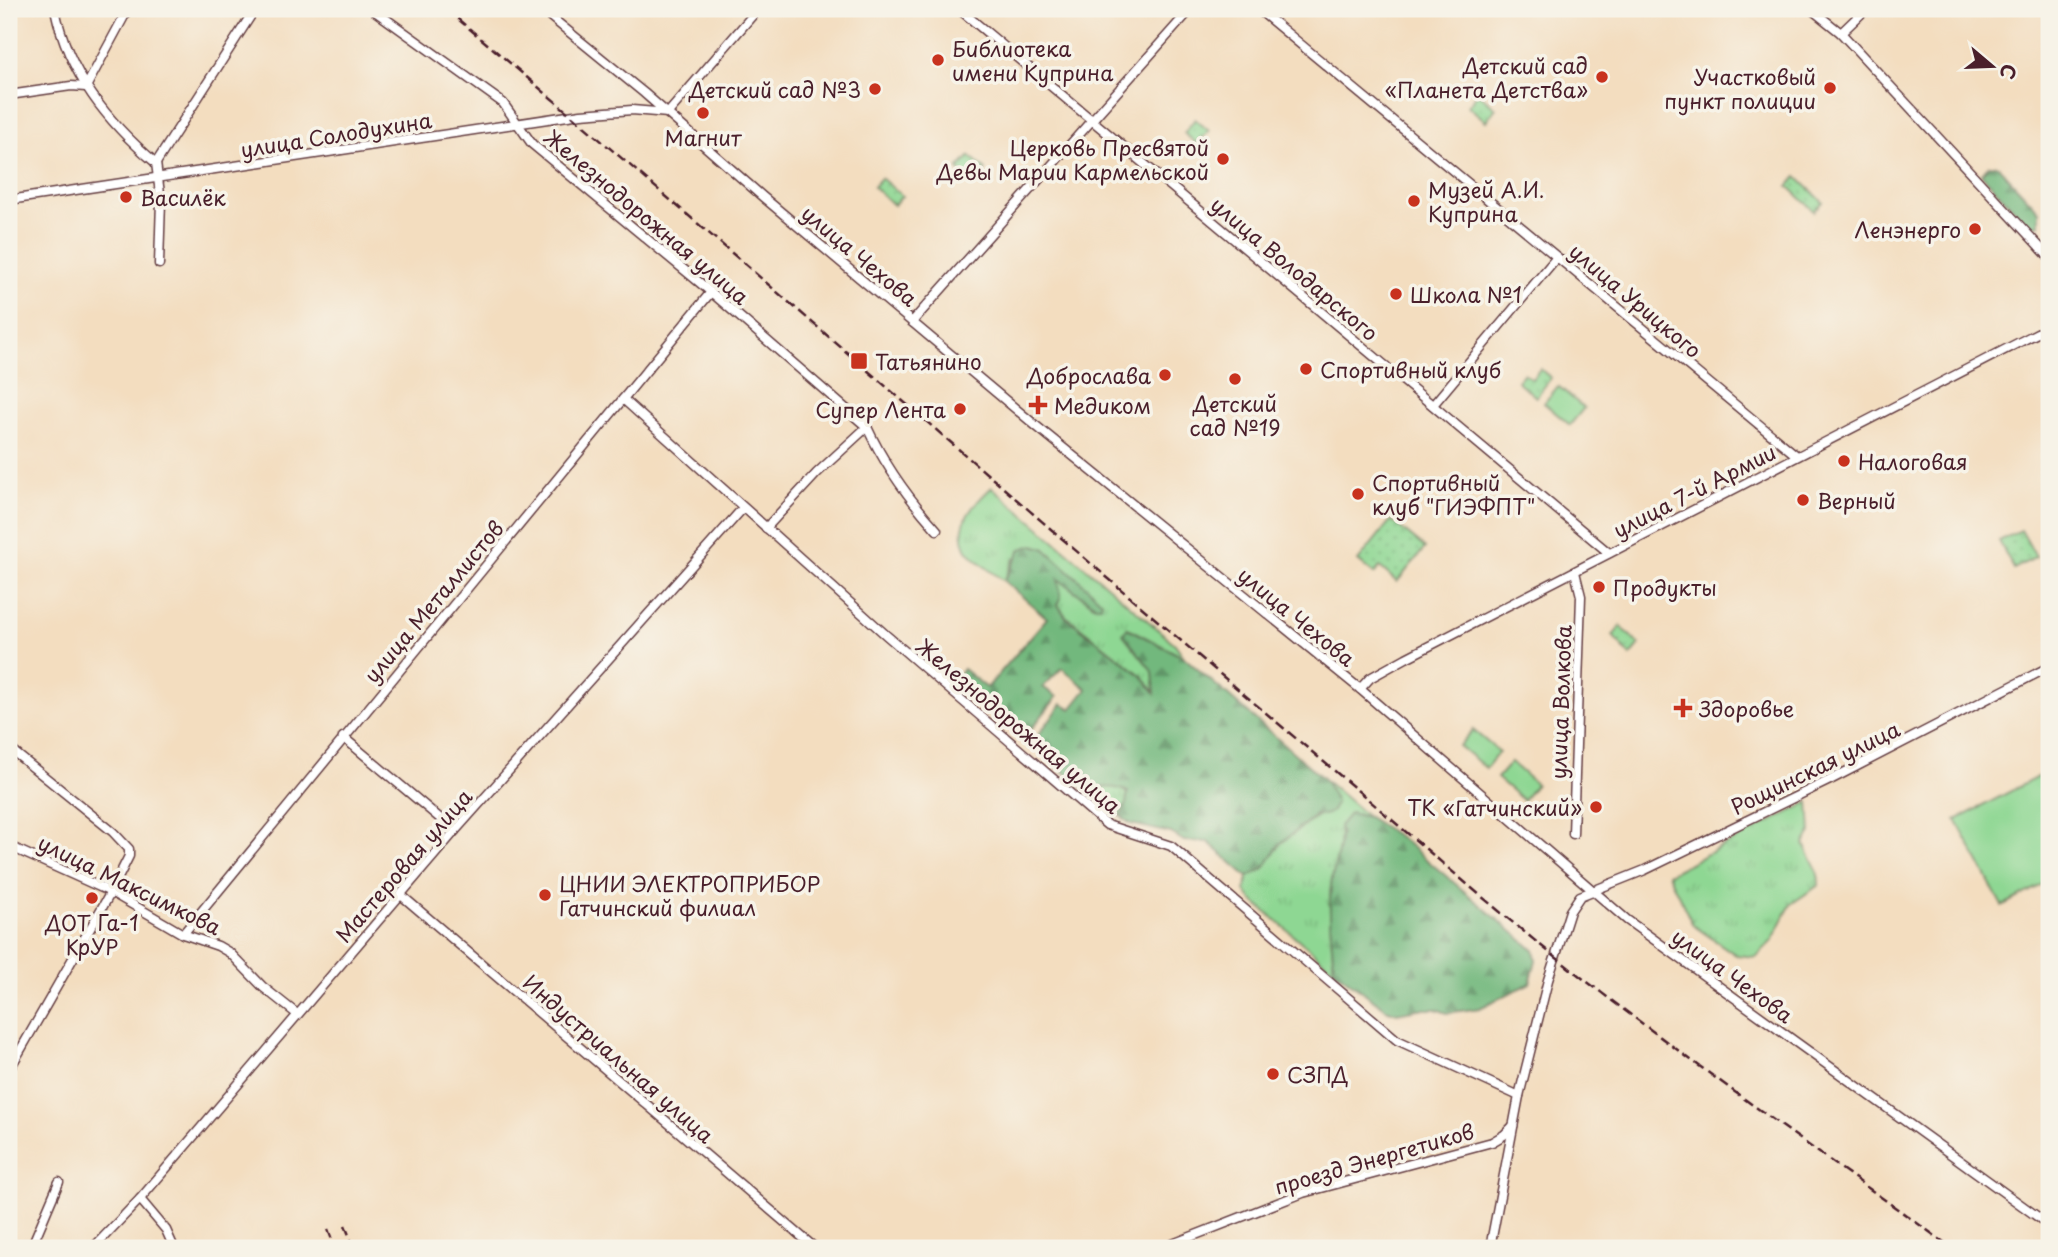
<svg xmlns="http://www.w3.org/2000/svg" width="2058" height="1257" font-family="'Playpen Sans',sans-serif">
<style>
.grass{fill:url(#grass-tufts);stroke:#6c7b5f;stroke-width:2}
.forest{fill:url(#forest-firs);stroke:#5e6c54;stroke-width:2}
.park{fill:url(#park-dots);stroke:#6c7b5f;stroke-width:2}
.pitch{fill:#8ed793;stroke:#6c7b5f;stroke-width:2}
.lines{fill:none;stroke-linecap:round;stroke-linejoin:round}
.minor-casing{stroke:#633c41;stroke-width:11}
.minor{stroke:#fff;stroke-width:8}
.rail{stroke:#4a1f2b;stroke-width:2.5;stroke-dasharray:10 5;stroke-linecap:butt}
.poi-dot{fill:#c8321e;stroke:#f7f3e8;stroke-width:2.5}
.labels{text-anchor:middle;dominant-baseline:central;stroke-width:7;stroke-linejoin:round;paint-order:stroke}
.poi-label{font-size:21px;fill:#4a1f2b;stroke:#f7f3e8;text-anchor:start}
.street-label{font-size:21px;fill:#4a1f2b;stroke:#f7f3e8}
</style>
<defs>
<pattern id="grass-tufts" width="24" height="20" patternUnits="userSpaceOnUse" patternTransform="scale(1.75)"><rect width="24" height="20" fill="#8ed793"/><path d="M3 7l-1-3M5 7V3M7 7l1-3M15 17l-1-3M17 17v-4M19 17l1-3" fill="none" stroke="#7cb87f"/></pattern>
<pattern id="forest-firs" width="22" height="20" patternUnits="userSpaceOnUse" patternTransform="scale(1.75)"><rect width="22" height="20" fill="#72b87d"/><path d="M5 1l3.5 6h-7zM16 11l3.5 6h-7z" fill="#609567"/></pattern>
<pattern id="park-dots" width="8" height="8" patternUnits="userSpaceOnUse" patternTransform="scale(1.75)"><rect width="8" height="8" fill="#8ed793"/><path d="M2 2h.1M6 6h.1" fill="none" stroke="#7cb87f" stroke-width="1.8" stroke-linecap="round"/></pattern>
</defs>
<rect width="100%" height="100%" fill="#f7f3e8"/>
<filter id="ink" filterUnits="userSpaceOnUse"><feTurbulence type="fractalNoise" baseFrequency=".0143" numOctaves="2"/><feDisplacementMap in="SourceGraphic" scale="14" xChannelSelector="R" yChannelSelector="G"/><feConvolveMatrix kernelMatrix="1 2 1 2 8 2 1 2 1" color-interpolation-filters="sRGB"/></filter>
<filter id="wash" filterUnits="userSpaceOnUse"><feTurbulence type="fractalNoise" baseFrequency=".00686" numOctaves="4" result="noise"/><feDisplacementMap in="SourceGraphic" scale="28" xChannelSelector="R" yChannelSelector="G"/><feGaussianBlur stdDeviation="1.57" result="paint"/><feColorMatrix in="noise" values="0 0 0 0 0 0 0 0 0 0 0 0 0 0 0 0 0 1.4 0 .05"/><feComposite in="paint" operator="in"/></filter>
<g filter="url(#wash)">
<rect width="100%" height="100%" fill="#f3ddbf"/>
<g class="grass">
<path d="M992,487L1175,644L1185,658L1128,628L1123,634L1153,672L1157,695L1142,676L1066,616L1058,605L1057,578L1095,606L1044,548L1014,558L1004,581C995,574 971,558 966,548C954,523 976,502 992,487Z"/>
<path d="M1325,780L1368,817L1350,813L1339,826C1343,847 1333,865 1331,886C1328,914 1332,942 1334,970L1252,900L1245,891L1248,877L1263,869L1281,843L1336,802Z"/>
<polygon points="1081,785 1102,788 1117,786 1128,793 1126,804 1120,816"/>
<path d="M1809,802L1811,832L1804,844C1811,861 1819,866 1819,885L1791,904L1772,941L1756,957L1736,955L1693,925L1668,874Z"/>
</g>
<g class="forest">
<polygon points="1989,165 1997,165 2039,211 2039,225 2029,225 1981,174"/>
<path d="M1033,545L1044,548L1102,601L1101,606H1096L1058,579L1061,598L1058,605L1066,617L1142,676L1155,693L1153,672L1123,634L1127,628L1185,658L1325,780L1336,802C1333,814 1327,816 1316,815L1281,843L1263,869L1248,877L1208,842L1184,841L1171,833L1131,824L1120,816L1126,804L1128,792C1112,784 1101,790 1084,785C1072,782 1043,753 1031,744L1062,704L1071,709L1087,689L1062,668L1043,687L1057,697L1024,738L958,687L955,680L963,669L987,688L1047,618L1004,581L1021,549Z"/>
<path d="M1350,813L1368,817L1401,838L1534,950L1536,960L1530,983L1480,1008L1447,1013L1436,1009H1418L1397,1013L1386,1009L1334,970C1332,942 1328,914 1331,886C1333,865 1343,847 1339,826Z"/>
</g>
<g class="park">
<polygon points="1478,93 1496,108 1486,121 1468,106"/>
<polygon points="1195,119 1209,131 1197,144 1184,133"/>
<polygon points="970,156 986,170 974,183 958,169"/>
<polygon points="1797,177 1823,202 1814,211 1788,186"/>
<polygon points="881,178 902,196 894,205 873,187"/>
<polygon points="1540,369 1551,378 1536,397 1517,381 1524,373 1532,379"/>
<polygon points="1391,520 1425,548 1397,582 1380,567 1374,574 1358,561"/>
<polygon points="2021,530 2036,557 2014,569 1999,541"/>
<polygon points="1621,626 1639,645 1630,656 1613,636"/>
</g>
<g class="pitch">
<polygon points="1558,386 1584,408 1570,425 1544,403"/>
<polygon points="1473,730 1499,752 1486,768 1459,746"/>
<polygon points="1511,762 1536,784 1523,800 1497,778"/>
<polygon points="2049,771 2049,881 2002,906 1956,820"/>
</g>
</g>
<g filter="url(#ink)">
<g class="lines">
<defs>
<g id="minor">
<path d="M55,9C68,73 107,122 156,163"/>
<path d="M372,9L503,103L532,144L711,292L867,427C884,464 909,499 937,530"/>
<polyline points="541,9 644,93 763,197 1035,425 1360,689 1627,920 2049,1225"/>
<polyline points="959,9 1609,553"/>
<polyline points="1258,9 1797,456"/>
<polyline points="1811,9 1841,33 2049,257"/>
<polyline points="1841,33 1866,9"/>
<polyline points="9,95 71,86 86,87 128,9"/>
<polyline points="668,113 758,9"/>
<polyline points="156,163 255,9"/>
<polyline points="156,163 161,201 159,264"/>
<polyline points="9,200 581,114 632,110 668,113"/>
<polyline points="912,322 1191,9"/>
<polyline points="623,399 886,635 1107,825 1171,846 1397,1040 1519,1096"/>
<polyline points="1433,405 1557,257"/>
<polyline points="766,528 817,473 867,427"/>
<polyline points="1360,689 1370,678 1406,658 2049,327"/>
<polyline points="343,737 455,831"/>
<polyline points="9,748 113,832 129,849 129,856 111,892 9,1070"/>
<polyline points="1573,834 1581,596 1575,572"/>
<polyline points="9,846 111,892 183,934 218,946 230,953 263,987 297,1014"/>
<polyline points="401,895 815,1248"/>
<polyline points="183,934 711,292"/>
<polyline points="140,1199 166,1230 174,1248"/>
<polyline points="31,1248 59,1182"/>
<polyline points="93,1248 140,1199 455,831 743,508"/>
<polyline points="1162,1248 1303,1193 1492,1142 1504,1135 1513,1126"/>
<polyline points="1490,1248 1519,1096 1548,980 1570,911 1580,896 1645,870 1830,780 2049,667"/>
</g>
</defs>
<use href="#minor" class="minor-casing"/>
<use href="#minor" class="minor"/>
<g class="rail">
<path d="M446,9C741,257 1029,514 1324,762C1399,825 1473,891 1549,952C1680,1055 1817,1151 1952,1248"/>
<polyline points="345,1225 354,1248"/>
<polyline points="328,1229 335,1248"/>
</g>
</g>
</g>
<g class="poi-dot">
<circle cx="938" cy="60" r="7"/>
<circle cx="1602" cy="77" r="7"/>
<circle cx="1830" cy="88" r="7"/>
<circle cx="875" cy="89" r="7"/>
<circle cx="703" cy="113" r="7"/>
<circle cx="1223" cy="159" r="7"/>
<circle cx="126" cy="197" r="7"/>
<circle cx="1414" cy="201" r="7"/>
<circle cx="1975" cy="229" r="7"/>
<circle cx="1396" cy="294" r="7"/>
<rect x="850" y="352" width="18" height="18" rx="3.5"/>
<circle cx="1306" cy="369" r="7"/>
<circle cx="1165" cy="375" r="7"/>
<circle cx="1235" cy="379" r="7"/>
<path d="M1034.5 394.5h7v7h7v7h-7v7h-7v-7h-7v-7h7z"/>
<circle cx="960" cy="409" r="7"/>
<circle cx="1844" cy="461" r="7"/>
<circle cx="1358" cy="494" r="7"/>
<circle cx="1803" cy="500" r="7"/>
<circle cx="1599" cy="587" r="7"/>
<path d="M1679.5 697.5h7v7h7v7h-7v7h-7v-7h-7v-7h7z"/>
<circle cx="1596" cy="807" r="7"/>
<circle cx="545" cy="895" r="7"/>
<circle cx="92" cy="898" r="7"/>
<circle cx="1273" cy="1074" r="7"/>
</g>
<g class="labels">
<g class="poi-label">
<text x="952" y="48">Библиотека<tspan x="952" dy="24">имени Куприна</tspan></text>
<text x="1588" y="65" text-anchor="end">Детский сад<tspan x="1588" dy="24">«Планета Детства»</tspan></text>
<text x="1816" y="76" text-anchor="end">Участковый<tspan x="1816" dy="24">пункт полиции</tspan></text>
<text x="861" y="89" text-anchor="end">Детский сад №3</text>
<text x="703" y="137" text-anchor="middle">Магнит</text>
<text x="1209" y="147" text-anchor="end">Церковь Пресвятой<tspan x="1209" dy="24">Девы Марии Кармельской</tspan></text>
<text x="1428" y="189">Музей А.И.<tspan x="1428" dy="24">Куприна</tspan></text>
<text x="140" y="197">Василёк</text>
<text x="1961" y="229" text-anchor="end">Ленэнерго</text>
<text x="1410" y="294">Школа №1</text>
<text x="875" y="361">Татьянино</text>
<text x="1320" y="369">Спортивный клуб</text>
<text x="1151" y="375" text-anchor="end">Доброслава</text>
<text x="1235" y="403" text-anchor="middle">Детский<tspan x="1235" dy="24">сад №19</tspan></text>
<text x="1054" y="405">Медиком</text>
<text x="946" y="409" text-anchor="end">Супер Лента</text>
<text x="1858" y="461">Налоговая</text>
<text x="1372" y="482">Спортивный<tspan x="1372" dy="24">клуб "ГИЭФПТ"</tspan></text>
<text x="1817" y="500">Верный</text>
<text x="1613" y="587">Продукты</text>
<text x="1699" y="708">Здоровье</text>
<text x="1582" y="807" text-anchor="end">ТК «Гатчинский»</text>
<text x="559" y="883">ЦНИИ ЭЛЕКТРОПРИБОР<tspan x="559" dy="24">Гатчинский филиал</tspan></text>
<text x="92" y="922" text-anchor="middle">ДОТ Га-1<tspan x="92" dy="24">КрУР</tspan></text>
<text x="1287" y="1074">СЗПД</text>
</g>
<g class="street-label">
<text transform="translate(336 134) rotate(-9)">улица Солодухина</text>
<text transform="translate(647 216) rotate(40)">Железнодорожная улица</text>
<text transform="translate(860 255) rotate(40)">улица Чехова</text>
<text transform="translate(1295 268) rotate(40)">улица Володарского</text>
<text transform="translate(1636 300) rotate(40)">улица Урицкого</text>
<text transform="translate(1694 490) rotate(-27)">улица 7-й Армии</text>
<text transform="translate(433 601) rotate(-50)">улица Металлистов</text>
<text transform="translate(1297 616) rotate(39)">улица Чехова</text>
<text transform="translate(1560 702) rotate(-88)">улица Волкова</text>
<text transform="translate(1019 725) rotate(40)">Железнодорожная улица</text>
<text transform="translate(1815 767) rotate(-26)">Рощинская улица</text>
<text transform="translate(403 865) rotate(-49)">Мастеровая улица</text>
<text transform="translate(130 884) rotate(26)">улица Максимкова</text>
<text transform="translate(1733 975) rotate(36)">улица Чехова</text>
<text transform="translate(619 1058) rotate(41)">Индустриальная улица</text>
<text transform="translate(1374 1158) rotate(-16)">проезд Энергетиков</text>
</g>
</g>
<rect width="2058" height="1257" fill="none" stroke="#f7f3e8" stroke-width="35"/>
<g transform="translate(1992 66) rotate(109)" stroke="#f7f3e8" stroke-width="5" paint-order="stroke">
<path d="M0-5L12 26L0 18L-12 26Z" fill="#4a1f2b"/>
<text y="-10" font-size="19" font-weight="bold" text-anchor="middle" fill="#4a1f2b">С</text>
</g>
</svg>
